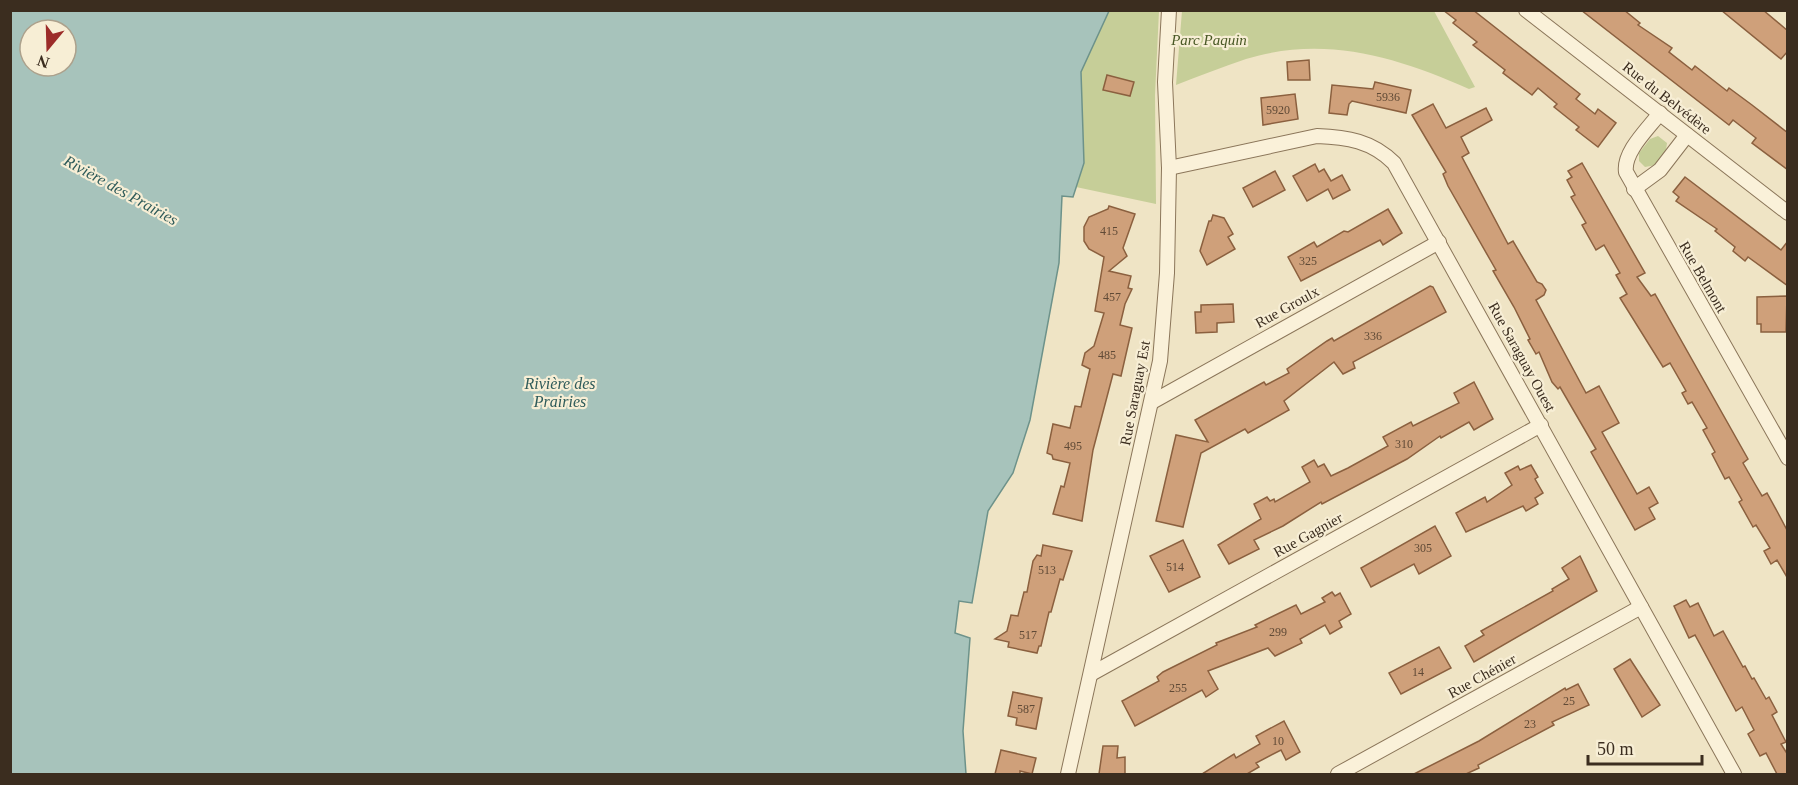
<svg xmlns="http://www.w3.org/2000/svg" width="1798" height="785" font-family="'Times New Roman',serif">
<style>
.green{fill:#c6ce98}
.water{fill:#a7c3bb;stroke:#6d928a;stroke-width:1.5;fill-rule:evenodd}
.building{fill:#cfa07a;stroke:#8b603f;stroke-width:1.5}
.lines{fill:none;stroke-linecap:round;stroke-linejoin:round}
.street-casing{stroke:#8b765a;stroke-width:16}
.street{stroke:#faf1d9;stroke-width:14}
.labels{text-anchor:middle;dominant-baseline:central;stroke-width:4.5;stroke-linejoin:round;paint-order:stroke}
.number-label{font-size:12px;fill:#604a36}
.park-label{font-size:15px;font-style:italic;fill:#495825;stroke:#f7eed5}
.street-label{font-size:15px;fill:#3b2d1f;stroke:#f7eed5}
.water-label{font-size:16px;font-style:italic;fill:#2e5b5a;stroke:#f7eed5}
</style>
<rect width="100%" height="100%" fill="#efe4c5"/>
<g class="green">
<polygon points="1109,11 1159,11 1155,95 1156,204 1076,187 1084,163 1081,72"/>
<path d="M1434,11L1475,87L1469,89C1396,57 1325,35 1246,59C1222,67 1199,76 1176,85L1182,11Z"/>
<polygon points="1658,136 1667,143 1666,150 1656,165 1645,167 1639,161 1639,153 1650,139"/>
</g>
<path class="water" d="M10,11H1109L1081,72L1084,163L1073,197L1062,196L1059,263L1030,420L1013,473L988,511L972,603L959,601L955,633L970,638L963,731L966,774H11ZM30,30H66V66H30Z"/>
<g class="building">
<polygon points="1443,10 1473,10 1580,94 1576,99 1595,114 1598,109 1616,123 1598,147 1576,130 1579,127 1554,107 1557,104 1538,88 1532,95 1503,73 1505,70 1473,45 1477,42 1453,23 1456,20"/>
<polygon points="1581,10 1624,10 1640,23 1638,25 1672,48 1669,52 1692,70 1695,66 1727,91 1729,88 1752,105 1788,133 1788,170 1752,143 1756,138 1733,120 1729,125"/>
<polygon points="1721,10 1763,10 1788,31 1788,51 1781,59"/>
<polygon points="1309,60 1310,80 1288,80 1287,62"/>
<polygon points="1107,75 1134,82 1130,96 1103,90"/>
<polygon points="1375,82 1411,90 1406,113 1352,101 1349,104 1347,115 1329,113 1332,85 1373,89"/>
<polygon points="1295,94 1298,119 1263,125 1261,98"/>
<polygon points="1433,104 1446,128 1486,108 1492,120 1461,137 1469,153 1462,157 1508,244 1513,241 1537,282 1542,284 1546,290 1544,295 1536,300 1586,393 1599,386 1619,423 1602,432 1637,494 1649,487 1658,503 1649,508 1655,519 1635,530 1591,452 1596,449 1560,387 1558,389 1552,382 1539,352 1536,354 1528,340 1530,339 1514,307 1493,271 1496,270 1448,186 1443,174 1446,172 1412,115"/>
<polygon points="1582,163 1645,273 1637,277 1651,296 1655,294 1748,459 1743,463 1755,484 1762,496 1767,493 1778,513 1788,532 1788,579 1777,560 1771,564 1764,551 1770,548 1756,525 1753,527 1739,502 1742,500 1729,477 1725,479 1712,454 1715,452 1703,430 1707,428 1692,402 1688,404 1682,393 1686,391 1670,363 1663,367 1620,298 1627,294 1616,275 1620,273 1604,245 1596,250 1582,225 1586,223 1571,197 1575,195 1567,180 1572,177 1568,171"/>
<polygon points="1315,164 1319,172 1324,169 1331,181 1342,175 1350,190 1333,199 1328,189 1307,201 1293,176"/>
<polygon points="1275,171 1285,190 1253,207 1243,188"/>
<polygon points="1685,177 1781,250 1788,241 1788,286 1748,257 1745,261 1733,251 1735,247 1715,231 1717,229 1676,201 1679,197 1673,192"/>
<polygon points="1109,206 1135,214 1123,248 1127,256 1109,271 1131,276 1128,288 1132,289 1125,304 1120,325 1132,328 1121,376 1113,374 1093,450 1082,521 1053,514 1061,486 1064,487 1070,463 1053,459 1052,455 1047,453 1053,424 1070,428 1075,406 1081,407 1090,369 1082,365 1085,353 1094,346 1104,313 1095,311 1104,257 1089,249 1084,241 1084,227 1089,217 1108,209"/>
<polygon points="1388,209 1402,233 1383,245 1380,240 1301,281 1288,257 1314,242 1317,247 1344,231 1348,232"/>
<polygon points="1213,215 1224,218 1233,234 1228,237 1235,249 1207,265 1200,251 1209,221 1211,221"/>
<polygon points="1430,286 1433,287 1446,312 1353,362 1355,368 1343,374 1334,362 1284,401 1289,410 1248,433 1245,429 1201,453 1183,527 1156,521 1176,435 1208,442 1195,420 1264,382 1266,385 1289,373 1287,369 1327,341 1332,338 1334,341"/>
<polygon points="1787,296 1786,332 1761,332 1761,324 1757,324 1757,297"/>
<polygon points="1233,304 1234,322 1217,323 1217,332 1196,333 1195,312 1201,312 1201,305"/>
<polygon points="1474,382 1493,419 1474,430 1469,422 1441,438 1440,436 1407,459 1322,504 1321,502 1283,526 1254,540 1259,549 1229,564 1218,545 1261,519 1254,504 1267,497 1270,501 1274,499 1275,502 1310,482 1302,467 1314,460 1318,467 1324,464 1331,476 1348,468 1388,446 1383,437 1411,422 1413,426 1459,403 1454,393"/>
<polygon points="1531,465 1538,477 1535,479 1543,493 1535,498 1538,504 1526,511 1523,506 1466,532 1456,513 1485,497 1487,502 1512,485 1505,473 1518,466 1520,470"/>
<polygon points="1435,526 1451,556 1419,574 1414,564 1371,587 1361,568"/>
<polygon points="1183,540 1200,577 1169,592 1150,556"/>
<polygon points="1043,545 1072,551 1063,580 1060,579 1051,612 1049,612 1041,646 1039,646 1037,653 1008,647 1009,642 995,639 1007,631 1011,615 1018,616 1024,592 1027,592 1033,561 1037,555 1041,556"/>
<polygon points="1580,556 1597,591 1474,662 1465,646 1484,635 1481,631 1553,591 1552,589 1569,579 1562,568"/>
<polygon points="1332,592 1335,596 1340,593 1351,614 1339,621 1342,627 1330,634 1325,625 1300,639 1302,643 1275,656 1268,648 1208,671 1218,689 1206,697 1202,690 1135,726 1122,701 1159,681 1157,677 1163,672 1217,645 1216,643 1257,627 1255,625 1296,605 1301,614 1325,602 1322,598"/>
<polygon points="1686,600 1690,607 1698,603 1714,636 1723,631 1743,667 1745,666 1752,679 1754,678 1766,699 1769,697 1777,712 1772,715 1786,742 1781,744 1788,755 1788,774 1777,774 1766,753 1760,756 1748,734 1754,730 1742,707 1736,711 1695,635 1689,638 1674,606"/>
<polygon points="1439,647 1451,668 1401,694 1389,673"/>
<polygon points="1630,659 1660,705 1642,717 1614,669"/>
<polygon points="1578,684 1589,705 1552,722 1554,725 1478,765 1479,768 1466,774 1414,774 1479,741 1565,688 1566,690"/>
<polygon points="1013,692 1042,698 1036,729 1016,725 1017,718 1008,716"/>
<polygon points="1284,721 1300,752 1286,760 1281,750 1256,763 1259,767 1247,774 1202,774 1234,754 1236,758 1260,744 1256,736"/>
<polygon points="1103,746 1118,746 1117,758 1125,757 1125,774 1099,774"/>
<polygon points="1001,750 1036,758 1032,774 1020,771 1020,774 995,774"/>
</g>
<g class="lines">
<defs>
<g id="street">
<polyline points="1526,10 1788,213"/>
<path d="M1660,113C1648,129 1623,152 1626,172L1788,458"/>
<path d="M1169,168L1317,136C1347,137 1372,141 1394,163L1734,774"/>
<polyline points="1634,189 1660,170 1687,135"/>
<polyline points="1152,402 1439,242"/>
<polyline points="1091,674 1541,425"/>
<polyline points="1068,774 1160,361 1167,273 1169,168 1165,82 1169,10"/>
<polyline points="1338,774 1641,607"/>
</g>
</defs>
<use href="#street" class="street-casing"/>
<use href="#street" class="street"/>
</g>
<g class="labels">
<g class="number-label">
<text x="1388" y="97">5936</text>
<text x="1278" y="110">5920</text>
<text x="1109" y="231">415</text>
<text x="1308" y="261">325</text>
<text x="1112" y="297">457</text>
<text x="1373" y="336">336</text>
<text x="1107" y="355">485</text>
<text x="1404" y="444">310</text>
<text x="1073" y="446">495</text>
<text x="1423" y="548">305</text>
<text x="1175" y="567">514</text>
<text x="1047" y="570">513</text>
<text x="1278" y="632">299</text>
<text x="1028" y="635">517</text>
<text x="1418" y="672">14</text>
<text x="1178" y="688">255</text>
<text x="1569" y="701">25</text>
<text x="1026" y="709">587</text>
<text x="1530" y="724">23</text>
<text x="1278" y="741">10</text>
</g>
<g class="park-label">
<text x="1209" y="40">Parc Paquin</text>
</g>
<g class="street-label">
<text transform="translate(1667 98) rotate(38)">Rue du Belvédère</text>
<text transform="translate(1703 277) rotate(60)">Rue Belmont</text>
<text transform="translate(1287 307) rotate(-29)">Rue Groulx</text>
<text transform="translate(1522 357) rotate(61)">Rue Saraguay Ouest</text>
<text transform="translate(1135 393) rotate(-79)">Rue Saraguay Est</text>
<text transform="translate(1308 535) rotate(-29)">Rue Gagnier</text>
<text transform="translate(1482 676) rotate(-29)">Rue Chénier</text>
</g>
<g class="water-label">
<text transform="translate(121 190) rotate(29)">Rivière des Prairies</text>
<text x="560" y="383">Rivière des<tspan x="560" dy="18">Prairies</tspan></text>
</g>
</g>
<rect width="1798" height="785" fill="none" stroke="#3b2d1f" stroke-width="24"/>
<g transform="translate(48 48) rotate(199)"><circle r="28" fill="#f7eed5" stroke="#aca18c" stroke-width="1.5"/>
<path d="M0-4.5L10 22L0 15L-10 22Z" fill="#9c2c29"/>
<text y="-9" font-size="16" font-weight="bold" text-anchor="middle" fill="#3b2d1f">N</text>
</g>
<path d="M1588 755v9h114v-9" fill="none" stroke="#3b2d1f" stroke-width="3"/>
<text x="1597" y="755" font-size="18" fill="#3b2d1f" stroke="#f7eed5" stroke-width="4.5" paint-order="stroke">50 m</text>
</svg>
